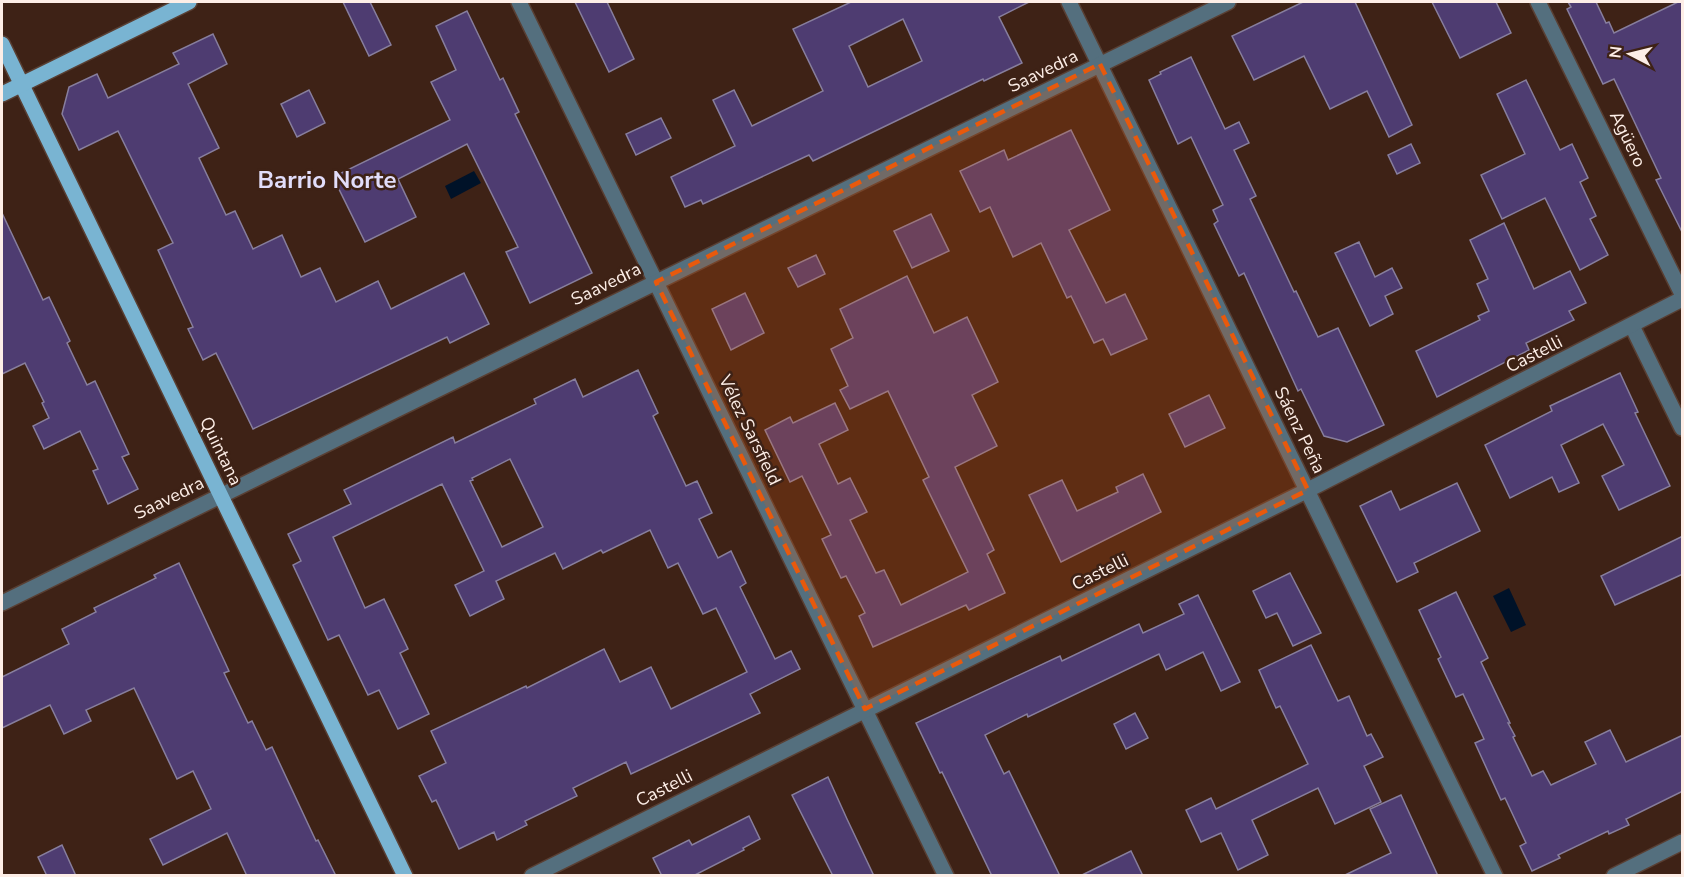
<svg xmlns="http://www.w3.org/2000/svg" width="1684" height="877" font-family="'Nunito Sans',sans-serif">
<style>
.water{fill:#001228}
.building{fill:#4e3c71;stroke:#877e9d;stroke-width:1.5;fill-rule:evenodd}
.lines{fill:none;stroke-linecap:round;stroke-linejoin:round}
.minor-casing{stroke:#593f33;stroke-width:18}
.major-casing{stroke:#593f33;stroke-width:18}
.minor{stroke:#546f7e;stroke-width:15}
.major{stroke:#79b4d2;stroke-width:15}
.marked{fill:#e8590c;fill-opacity:0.2;stroke:#e8590c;stroke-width:4.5;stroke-dasharray:12 8;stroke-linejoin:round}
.labels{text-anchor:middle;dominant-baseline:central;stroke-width:5;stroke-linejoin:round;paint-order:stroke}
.street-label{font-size:18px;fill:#fdeee7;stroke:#3e2216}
.district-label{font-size:24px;font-weight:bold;fill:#e1ddfa;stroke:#3e2216}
</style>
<rect width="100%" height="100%" fill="#3e2216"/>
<g class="water">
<polygon points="474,171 481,183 451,199 445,186"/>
<polygon points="1509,588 1526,625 1511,632 1493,596"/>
</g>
<g class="building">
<polygon points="343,2 370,2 391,45 369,56"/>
<polygon points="575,2 607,2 634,59 609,72"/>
<path d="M851,2H1029L999,17L1022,63L984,81L983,79L813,161L809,155L703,204L701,200L685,207L671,177L735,146L713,100L734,90L752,126L823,91L793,29ZM903,19L922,61L868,87L849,46Z"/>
<polygon points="1303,2 1355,2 1412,125 1389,137 1367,91 1330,109 1304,56 1254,80 1232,36"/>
<polygon points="1432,2 1496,2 1511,33 1460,58"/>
<polygon points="1568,2 1596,2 1606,23 1609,22 1614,33 1678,2 1683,2 1683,234 1656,180 1661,178 1614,79 1603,84 1567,9 1571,7"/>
<polygon points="467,11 500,80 503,78 519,112 515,114 592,273 530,303 506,252 518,247 467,144 398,179 416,217 365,242 333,177 450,120 431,82 456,70 436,26"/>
<polygon points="213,34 227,64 188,84 219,148 199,158 226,215 235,211 253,249 282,235 301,277 320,268 336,302 378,281 391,309 464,273 489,324 450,343 447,337 253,429 216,353 203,360 188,329 193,327 158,250 173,243 118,131 79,150 62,114 69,87 97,74 108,98 179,64 173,53"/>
<polygon points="1191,57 1225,129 1239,122 1249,143 1234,150 1256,196 1250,199 1294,292 1296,291 1318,337 1338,328 1384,425 1347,442 1324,436 1301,389 1298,391 1244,273 1239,276 1214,224 1218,221 1213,210 1223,205 1191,137 1178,144 1149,80 1161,74 1160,72"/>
<polygon points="1526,80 1560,150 1572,144 1588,178 1580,182 1596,216 1590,219 1608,255 1580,270 1545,198 1502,219 1481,175 1525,154 1497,94"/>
<polygon points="309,90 325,123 297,137 281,104"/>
<polygon points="661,118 671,138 636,155 626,134"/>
<polygon points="1071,130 1110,210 1069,230 1106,303 1125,294 1147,339 1111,355 1103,339 1094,343 1071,296 1067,298 1041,243 1013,257 990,207 980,212 960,171 1004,150 1008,160"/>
<polygon points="1411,144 1420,163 1397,174 1388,155"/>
<polygon points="2,213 43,300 49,297 70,341 67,343 87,385 95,381 129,454 122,457 138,489 108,504 93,471 98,469 80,431 44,449 33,426 49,418 42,403 44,402 25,363 2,374"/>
<polygon points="931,214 949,251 912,268 894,231"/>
<polygon points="1504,223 1534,289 1570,271 1586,303 1569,311 1574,320 1526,343 1529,350 1437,397 1416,351 1480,320 1478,316 1489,311 1477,284 1488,279 1470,240"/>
<polygon points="1359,242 1375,277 1392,268 1402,288 1385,296 1393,314 1370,326 1335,253"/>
<polygon points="816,255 825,274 798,287 788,268"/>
<polygon points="907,276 934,333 967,317 998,382 972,395 997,446 955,467 994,550 987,554 1005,593 969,610 966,605 873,647 859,616 865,613 846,576 841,578 822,539 831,535 802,476 790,482 765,430 790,417 793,423 835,403 848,430 819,444 838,484 850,478 867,512 850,520 876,573 884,570 901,605 968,572 923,480 929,477 888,391 850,409 840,390 848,386 831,349 853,338 840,309"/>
<polygon points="745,293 764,333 731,350 712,309"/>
<path d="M638,370L658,413L653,416L686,486L697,481L712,513L699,519L718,558L731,551L746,583L740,587L775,659L791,651L800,669L750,694L760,713L631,774L626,762L573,788L577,796L525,821L527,825L497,840L494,832L459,849L436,800L432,802L419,776L446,763L431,731L526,686L527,688L604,649L620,682L651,667L671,709L747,672L716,608L703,614L678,563L668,568L650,530L603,553L601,550L563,569L555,553L496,581L504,599L470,616L455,585L484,571L442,484L333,537L365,608L384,599L408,649L400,653L429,714L398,729L379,690L368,695L339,635L328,640L293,565L301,561L288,534L351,504L344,490L453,437L455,443L492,425L536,404L534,399L575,379L583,397ZM510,459L543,527L502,547L470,481L473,480L472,478Z"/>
<polygon points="1620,373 1638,412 1635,413 1670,486 1619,510 1602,476 1624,465 1603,424 1561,445 1579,483 1559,492 1552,477 1510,498 1485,445 1552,411 1550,406"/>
<polygon points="1209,395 1225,428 1185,447 1169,414"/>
<polygon points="1143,474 1161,512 1061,562 1029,495 1062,480 1077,511 1118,492 1116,487"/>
<polygon points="1457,483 1480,531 1414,563 1418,572 1397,582 1360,506 1391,491 1400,510"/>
<polygon points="1683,536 1683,574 1615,605 1601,576"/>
<polygon points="179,563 229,671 224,673 248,723 252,721 266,750 272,747 316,841 318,840 336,876 247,876 227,833 163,865 150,839 211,809 193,771 177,779 134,688 86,710 91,721 64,734 50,705 2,728 2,677 69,644 62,629 96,612 94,608 156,578 154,575"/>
<polygon points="1290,573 1321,633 1293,646 1277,613 1266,618 1253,591"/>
<polygon points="1456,592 1488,658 1481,662 1510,723 1508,723 1515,736 1513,737 1532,776 1543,771 1551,785 1596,764 1585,742 1610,730 1626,762 1683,735 1683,791 1626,819 1629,825 1609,834 1608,831 1558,855 1560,858 1532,871 1520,846 1526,843 1505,798 1501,800 1475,743 1484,739 1463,694 1456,697 1438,659 1441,657 1419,610"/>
<polygon points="1198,595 1240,682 1221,691 1203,652 1166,670 1159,654 1028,717 1027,714 985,735 1004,774 1009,771 1060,876 992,876 942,772 940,773 916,723 1060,656 1062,661 1139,624 1143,633 1184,614 1179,604"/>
<polygon points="1311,645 1338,701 1349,696 1367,736 1371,734 1383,757 1364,766 1381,802 1335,824 1318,788 1252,820 1268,855 1238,870 1221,833 1201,842 1186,810 1211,798 1216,809 1308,764 1280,706 1276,708 1259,670"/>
<polygon points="1135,713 1148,738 1126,749 1114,724"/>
<polygon points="828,777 847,819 874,876 833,876 792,795"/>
<polygon points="1401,795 1438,876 1343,876 1391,853 1370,809"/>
<polygon points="749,816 760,839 743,848 744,850 693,876 662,876 653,858 689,840 692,845"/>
<polygon points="62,845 76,876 47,876 38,857"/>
<polygon points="1131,851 1143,876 1080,876"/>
</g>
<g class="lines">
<defs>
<g id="minor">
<polyline points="519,2 946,876"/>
<polyline points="1069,2 1495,876"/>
<polyline points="1538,2 1682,294"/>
<polyline points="1632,326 1682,428"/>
<polyline points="2,603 1228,2"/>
<polyline points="532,876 1308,490 1682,299"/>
<polyline points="1614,876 1682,842"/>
</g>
<g id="major">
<polyline points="2,44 405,876"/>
<polyline points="2,94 189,2"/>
</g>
</defs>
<use href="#minor" class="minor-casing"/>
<use href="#major" class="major-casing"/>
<use href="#minor" class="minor"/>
<use href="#major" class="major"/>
</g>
<path class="marked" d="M1100,64L1308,490L865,709L656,282Z"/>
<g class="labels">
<g class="street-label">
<text transform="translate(1043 71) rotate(-26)">Saavedra</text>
<text transform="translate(1628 139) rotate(64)">Agüero</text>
<text transform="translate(606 284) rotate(-26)">Saavedra</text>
<text transform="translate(1534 354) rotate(-27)">Castelli</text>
<text transform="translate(750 430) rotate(64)">Vélez Sarsfield</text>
<text transform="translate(1300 430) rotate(64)">Sáenz Peña</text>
<text transform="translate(221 451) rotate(64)">Quintana</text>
<text transform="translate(169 498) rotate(-26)">Saavedra</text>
<text transform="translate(1100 572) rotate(-26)">Castelli</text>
<text transform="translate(664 788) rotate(-27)">Castelli</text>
</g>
<g class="district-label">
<text x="327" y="180">Barrio Norte</text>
</g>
</g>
<rect width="1684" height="877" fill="none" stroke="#fdeee7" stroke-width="6"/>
<g transform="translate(1630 54) rotate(277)" stroke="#3e2216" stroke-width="4.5" paint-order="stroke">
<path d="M0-4.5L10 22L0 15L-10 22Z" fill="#fdeee7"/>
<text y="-9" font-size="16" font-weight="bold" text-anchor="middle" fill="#fdeee7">N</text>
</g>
</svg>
